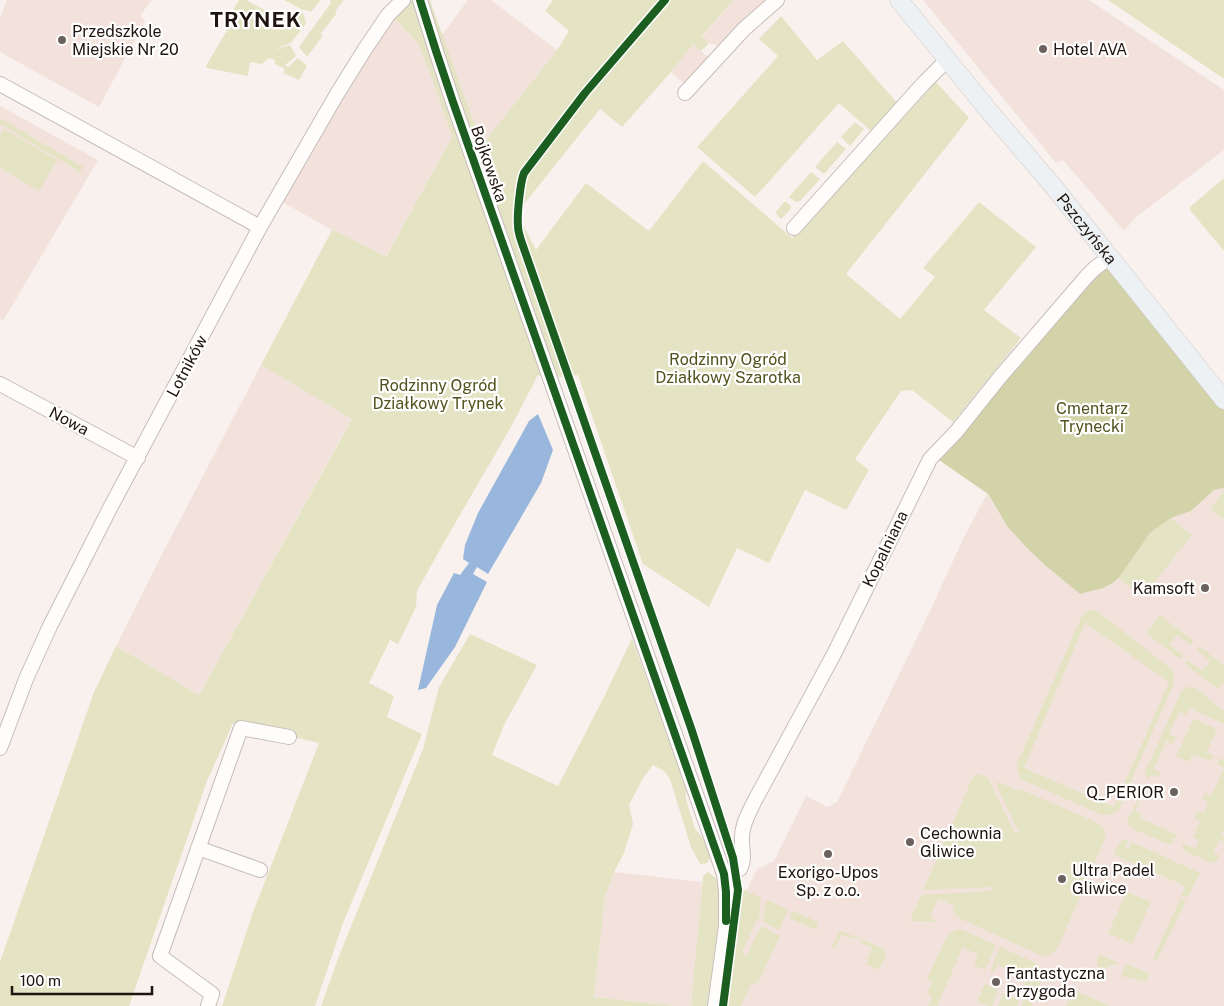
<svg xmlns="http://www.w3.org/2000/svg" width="1224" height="1006" font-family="'Public Sans',sans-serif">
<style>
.built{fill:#f2e2db}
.green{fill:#e4e4c5;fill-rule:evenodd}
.forest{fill:#d3d3a9}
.water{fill:#99b7dc}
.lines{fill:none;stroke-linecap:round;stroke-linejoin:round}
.minor-casing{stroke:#c6bdb9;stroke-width:16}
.major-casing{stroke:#d0cbc9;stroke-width:19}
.minor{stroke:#fefdfc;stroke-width:14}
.major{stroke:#edf1f3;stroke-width:18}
.cycleway-casing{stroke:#fff;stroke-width:11}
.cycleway{stroke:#1b5e20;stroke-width:8}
.poi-dot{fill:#6b615d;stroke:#fff;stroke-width:2}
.labels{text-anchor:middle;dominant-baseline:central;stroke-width:4.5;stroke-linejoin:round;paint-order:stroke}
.poi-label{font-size:16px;fill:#1f140f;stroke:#fff;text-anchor:start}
.street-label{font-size:16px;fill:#1f140f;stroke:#fff}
.park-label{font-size:16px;fill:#50531d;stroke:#fff}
.district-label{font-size:21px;font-weight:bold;letter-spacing:1px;fill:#1f140f;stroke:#fff}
</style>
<rect width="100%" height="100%" fill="#f8f1ee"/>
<g class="built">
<polygon points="7,0 152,0 141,14 141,17 145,21 99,107 0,52 0,18"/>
<polygon points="468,0 491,0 557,50 482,145 442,35"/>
<polygon points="734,0 772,0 731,42 720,45 709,43 702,37"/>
<polygon points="923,0 1089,0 1224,90 1224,150 1135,218 1124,231 1063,160 1056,163"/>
<polygon points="392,16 418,43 431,76 452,137 385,258 342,234 332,230 279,200"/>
<polygon points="693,44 710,59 687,86 671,72"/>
<polygon points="0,106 98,160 3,321 0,319"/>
<polygon points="261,365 352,418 199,695 116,646 158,562"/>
<polygon points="1224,488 1224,1006 733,1006 745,894 757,869 774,861 806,796 827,807 837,802 931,609 964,537 987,494 1007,526 1080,594 1103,588 1113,583 1171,518 1191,511 1214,490"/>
<polygon points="614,872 702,882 697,953 691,1006 676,1006 594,997 605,897"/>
</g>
<g class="green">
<polygon points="239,0 246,0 285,21 301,9 284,0 321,0 311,12 302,9 306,23 291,43 282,46 274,52 282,47 290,45 296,56 285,65 288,67 298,58 307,66 299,80 283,73 285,69 275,64 275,60 269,58 262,64 250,62 248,76 207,68 206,66 229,27 225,24"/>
<polygon points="330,0 344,0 336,10 336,14 321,33 322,37 307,57 299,47 331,3"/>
<polygon points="403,0 430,0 482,145 557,50 569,31 545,11 553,0 734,0 702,36 709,43 701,51 693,44 671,72 622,127 600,109 517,213 536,250 586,183 649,231 703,161 792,238 936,82 969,118 846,274 900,319 935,277 923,268 979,202 1036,247 984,310 1021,338 953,422 912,390 901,391 855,459 869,470 846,510 805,490 769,563 737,548 709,607 643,564 578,375 550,378 538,375 512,425 442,546 417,591 416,607 398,644 390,640 369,683 394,696 387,717 422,734 343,923 315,1006 222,1006 253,912 319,743 233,723 207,781 129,1006 0,1006 0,962 94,692 116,646 199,695 352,419 261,365 332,230 342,234 386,257 452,137 431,76 418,43 392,16"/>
<polygon points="1108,0 1224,0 1224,79"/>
<polygon points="781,16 817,60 843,41 899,105 873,133 839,103 755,197 697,147 778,56 759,39"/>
<polygon points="0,118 83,167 80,172 0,124"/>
<polygon points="855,122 864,129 850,146 841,137"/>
<polygon points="4,129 57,160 39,191 0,168 0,135"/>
<polygon points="837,142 846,149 824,174 815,167"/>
<polygon points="811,172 820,179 800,201 796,202 789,197"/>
<polygon points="1224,178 1224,251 1190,210 1190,207"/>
<polygon points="785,201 791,206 790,210 781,219 775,213"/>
<polygon points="1224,490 1224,520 1210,509"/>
<polygon points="1171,518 1192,535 1143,597 1118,578 1150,533"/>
<path d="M1088,610H1096L1171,669L1174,674V683L1118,811L1109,815H1102L1021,779L1017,769V764L1081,618ZM1085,623L1169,682L1114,807L1024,768Z"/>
<polygon points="1160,615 1193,641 1191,645 1177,635 1169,645 1183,655 1180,659 1146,633"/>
<polygon points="470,634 537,665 504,725 492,755 558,786 605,695 632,638 686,788 686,799 695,829 703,838 710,858 707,863 700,864 691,847 670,779 664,771 653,765 642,780 629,805 633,824 624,853 614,872 605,897 594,997 676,1006 321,1006 339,956 423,749 439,687"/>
<polygon points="1199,646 1224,666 1224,682 1218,689 1185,664 1188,660 1202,671 1210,661 1197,650"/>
<polygon points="1187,687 1193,687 1197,689 1224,711 1224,724 1189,708 1186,715 1179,712 1169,734 1176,737 1173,744 1166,741 1154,769 1160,772 1158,777 1151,775 1149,779 1146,777 1145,772 1180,694 1182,690"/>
<polygon points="1193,720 1197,720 1217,729 1207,752 1213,755 1211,761 1192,755 1189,762 1176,756"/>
<path d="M1220,758L1224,760V829L1221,836L1224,837V842L1219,840L1213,852L1219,855C1218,859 1216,862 1212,863L1184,851L1182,845L1183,843L1195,849L1199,840L1193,837L1200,821L1194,818L1197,811L1204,813L1208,802L1202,799L1205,793L1211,796L1224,768L1217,764Z"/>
<path d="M978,774L988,778L1016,836L1019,830L1016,827L996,784L998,782L1019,791L1020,789L1098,823C1105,828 1107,833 1104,841L1059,945C1054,952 1051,956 1042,956L959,918L953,912L955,906L938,899L930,916L937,922L910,921L921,895L991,891L993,887L923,890L973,777L975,775Z"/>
<polygon points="1140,795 1142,795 1135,811 1142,814 1141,818 1177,835 1173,843 1168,844 1133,829 1127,822"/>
<polygon points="1123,840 1129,841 1125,847 1128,849 1132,842 1200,873 1187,898 1181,896 1185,886 1114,855 1114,854 1118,845"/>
<path d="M708,872L717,879C722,900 718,923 716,944C713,965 711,985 708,1006H691L703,876Z"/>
<polygon points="741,888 761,898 759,920 756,921 742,953 746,956 761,926 780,936 758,983 751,984 741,1006 726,1006 735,942 739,892"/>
<polygon points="1127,892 1151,902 1132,944 1108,933"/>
<polygon points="1180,899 1185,901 1185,903 1157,960 1153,959"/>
<polygon points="768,900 788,910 779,930 763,922 765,904"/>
<polygon points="792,911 816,921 818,923 817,930 789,918"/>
<path d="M960,929L996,945L985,970L974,965L978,955L963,947L937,1006H928L932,996L927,993L932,981L927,979L946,938C950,933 953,930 960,929Z"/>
<polygon points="841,931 878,946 886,951 886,955 879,970 866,964 872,948 861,943 862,941 853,937 852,939 842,934 835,948 832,947 839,932"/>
<path d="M1000,947L1036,963C1041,968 1043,972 1042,979L1031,1006H1021L1027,990L1023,988L1027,978L997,965L993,973L990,972Z"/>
<polygon points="1099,954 1118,963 1106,968 1098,967 1097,965 1098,962 1097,960"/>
<polygon points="1126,964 1150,974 1146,982 1121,976"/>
<polygon points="985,984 998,990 992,1006 988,1006 977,1002"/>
<polygon points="1074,990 1110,1006 1066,1006"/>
<polygon points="1003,993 1019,1000 1017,1006 998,1006"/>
</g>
<polygon class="forest" points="1107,263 1224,400 1224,488 1214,490 1191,511 1171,518 1150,533 1120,576 1113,583 1103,588 1080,594 1045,565 1027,548 1007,526 988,494 939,460 1002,384"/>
<polygon class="water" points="538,414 553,450 541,483 488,574 477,567 473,574 487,582 455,647 426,688 418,690 437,605 454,573 460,575 469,563 463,559 465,545 478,513 529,421"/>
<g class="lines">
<defs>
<g id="minor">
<polyline points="420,0 436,51 453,102 724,874 726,892 726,926 715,1006"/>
<polyline points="0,84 260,227"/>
<polyline points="685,93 744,29 777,0"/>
<polyline points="794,228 923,84 947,60"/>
<polyline points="0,384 138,458"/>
<polyline points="0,748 26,679 50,626 109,510 260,227 337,94 365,49 388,15 403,0"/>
<polyline points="198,848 260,870"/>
<path d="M724,874L740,869C746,858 741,848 742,837C742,824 749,813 754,802L834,654L930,459L956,432L1000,377L1087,276L1095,268L1110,257"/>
<polyline points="208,1006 212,994 160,956 241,728 289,737"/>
</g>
<g id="major">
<path id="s1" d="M899,0L989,111L1053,186L1224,400"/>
</g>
</defs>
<use href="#minor" class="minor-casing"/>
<use href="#major" class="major-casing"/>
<use href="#minor" class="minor"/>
<use href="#major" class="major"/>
<defs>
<g id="cycleway">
<polyline points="420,0 436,51 453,102 724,874 726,892 726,921"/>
<path d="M665,0L585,93L524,173C520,183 517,215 518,226C518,233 521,240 523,246L691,728L733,858L738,890L723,1006"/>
</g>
</defs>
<use href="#cycleway" class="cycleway-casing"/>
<use href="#cycleway" class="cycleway"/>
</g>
<g class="poi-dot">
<circle cx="62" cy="40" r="5"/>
<circle cx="1043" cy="49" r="5"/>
<circle cx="1205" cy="588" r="5"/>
<circle cx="1174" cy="792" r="5"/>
<circle cx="910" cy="842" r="5"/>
<circle cx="828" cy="854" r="5"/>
<circle cx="1062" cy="879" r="5"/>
<circle cx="996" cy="982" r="5"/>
</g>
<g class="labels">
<g class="poi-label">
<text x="72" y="31">Przedszkole<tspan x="72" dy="18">Miejskie Nr 20</tspan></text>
<text x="1053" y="49">Hotel AVA</text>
<text x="1195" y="588" text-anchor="end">Kamsoft</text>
<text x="1164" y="792" text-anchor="end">Q_PERIOR</text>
<text x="920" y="833">Cechownia<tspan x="920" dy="18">Gliwice</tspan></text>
<text x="1072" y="870">Ultra Padel<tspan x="1072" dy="18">Gliwice</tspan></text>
<text x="828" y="872" text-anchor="middle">Exorigo-Upos<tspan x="828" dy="18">Sp. z o.o.</tspan></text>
<text x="1006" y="973">Fantastyczna<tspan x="1006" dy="18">Przygoda</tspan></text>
</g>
<g class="street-label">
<text transform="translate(489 164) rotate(71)">Bojkowska</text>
<text stroke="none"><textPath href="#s1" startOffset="296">Pszczyńska</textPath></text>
<text transform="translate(187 366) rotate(-62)">Lotników</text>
<text transform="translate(69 421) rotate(28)">Nowa</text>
<text transform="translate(885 549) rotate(-64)">Kopalniana</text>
</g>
<g class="park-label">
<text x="728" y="359">Rodzinny Ogród<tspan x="728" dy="18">Działkowy Szarotka</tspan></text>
<text x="438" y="385">Rodzinny Ogród<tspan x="438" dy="18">Działkowy Trynek</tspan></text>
<text x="1092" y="408">Cmentarz<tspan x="1092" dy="18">Trynecki</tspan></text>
</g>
<g class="district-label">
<text x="256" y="19">TRYNEK</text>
</g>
</g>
<path d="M12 986v8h140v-8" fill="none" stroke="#1f140f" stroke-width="2.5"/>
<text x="20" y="986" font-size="15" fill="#1f140f" stroke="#ffffff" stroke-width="4" paint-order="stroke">100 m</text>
</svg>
